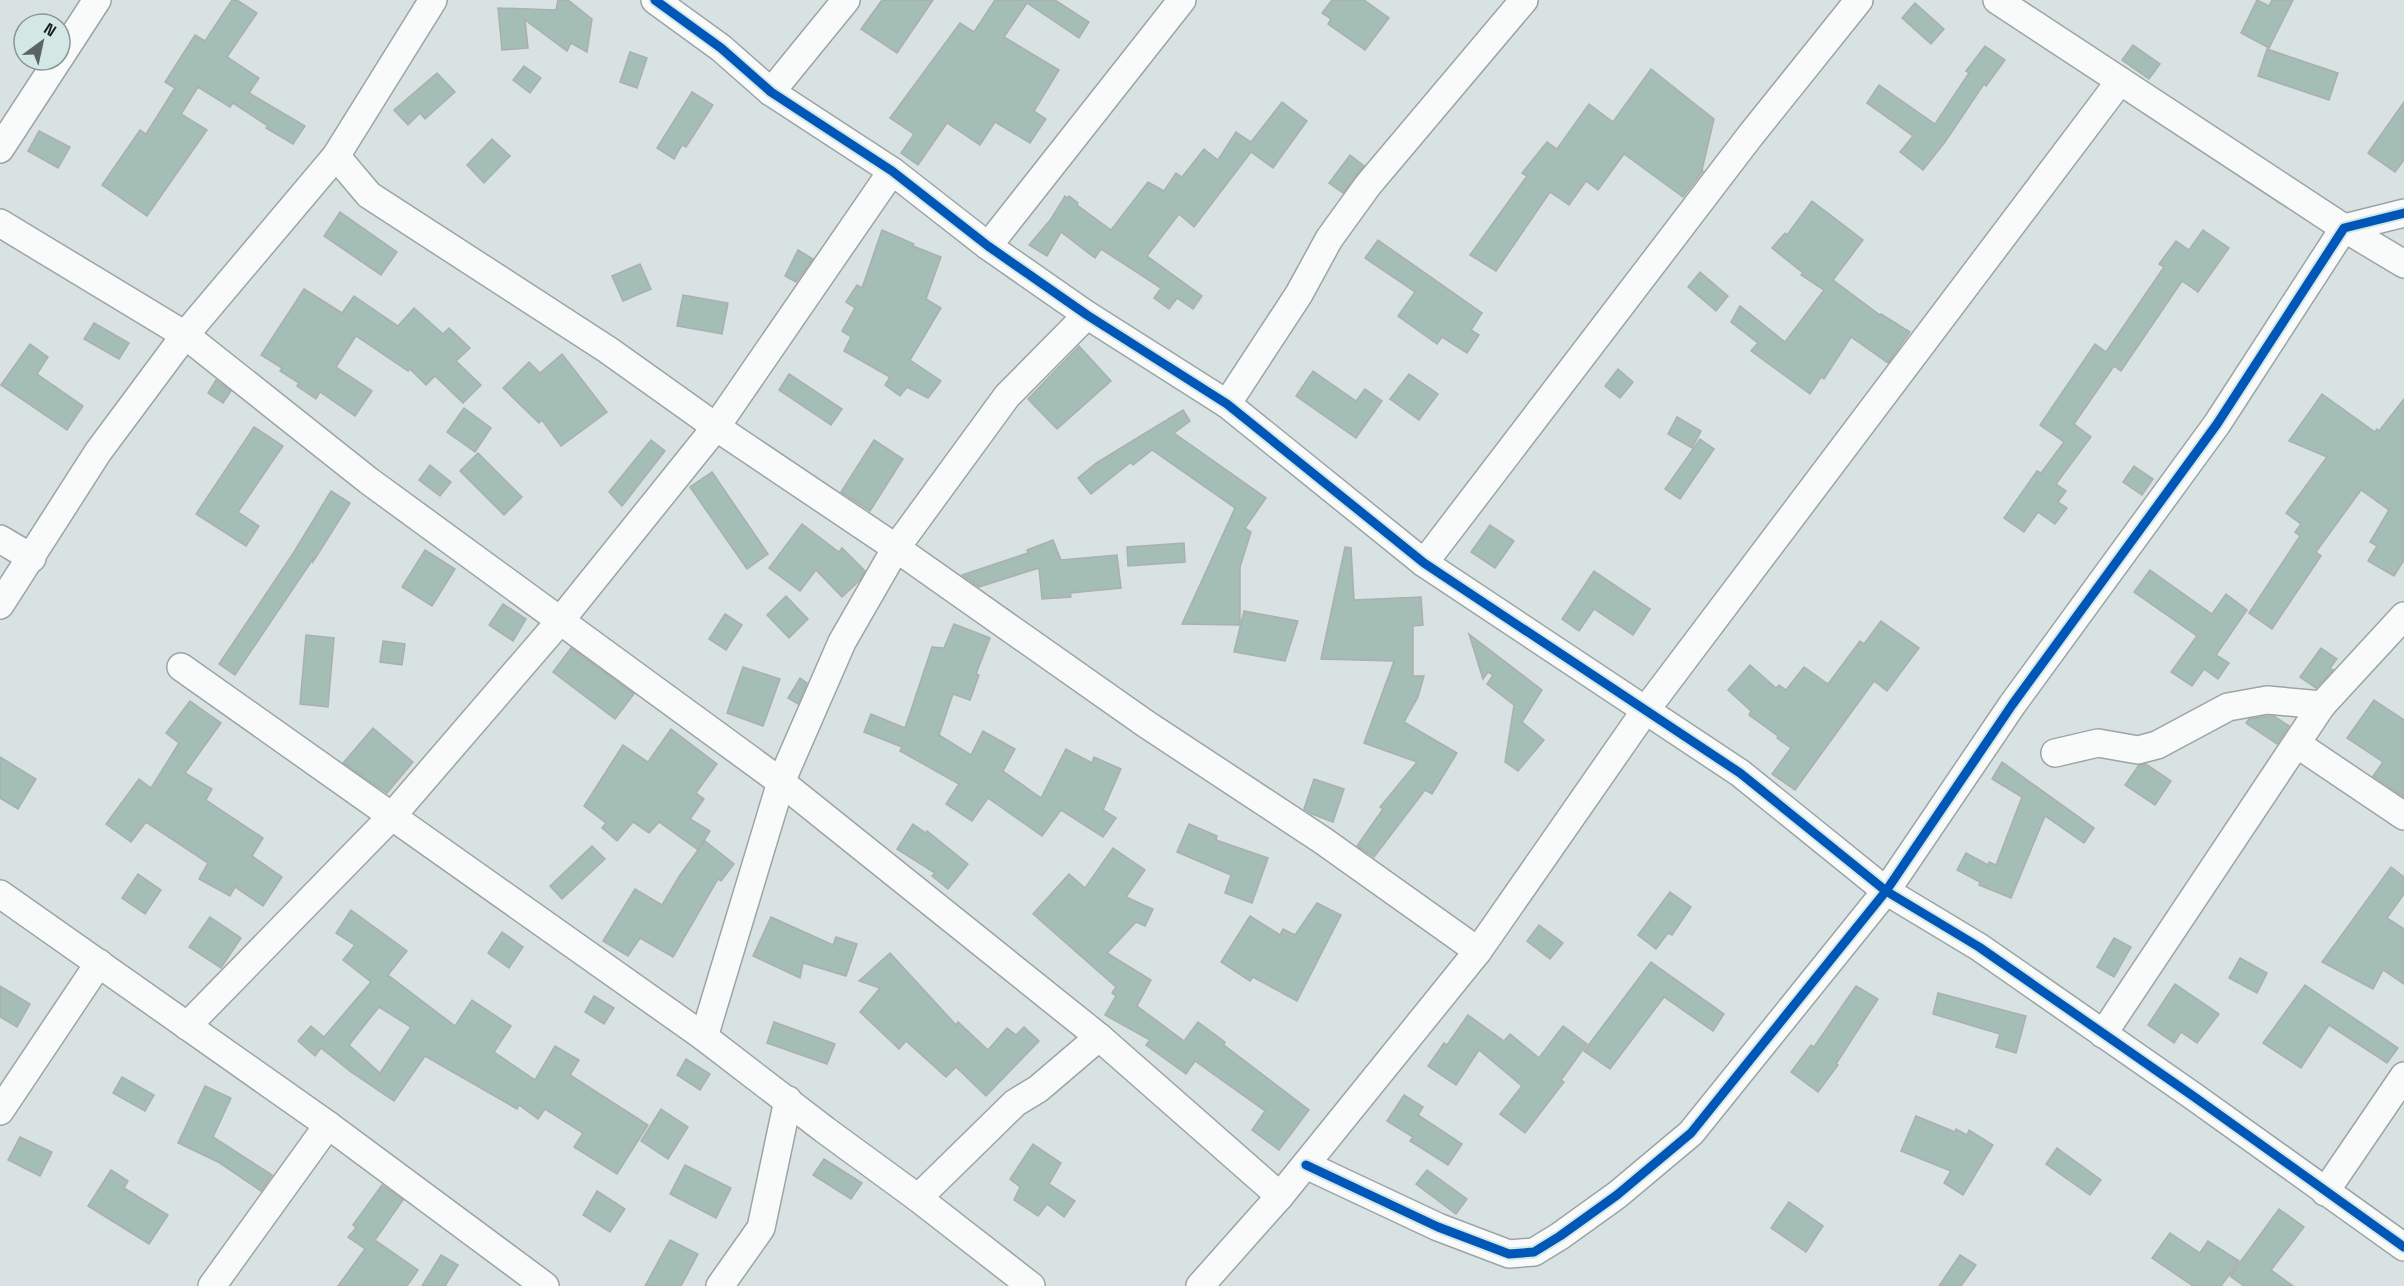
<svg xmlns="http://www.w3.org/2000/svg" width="2404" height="1286" font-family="'Space Grotesk',sans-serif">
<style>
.building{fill:#a4bdb5;stroke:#a9b0af;stroke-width:1.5;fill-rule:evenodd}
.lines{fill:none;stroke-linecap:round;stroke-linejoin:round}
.minor-casing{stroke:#9da5a4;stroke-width:30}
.minor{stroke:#f9fbfb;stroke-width:27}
.cycleway-casing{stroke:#d3e7e5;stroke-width:13}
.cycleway{stroke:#0057b8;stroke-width:9}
</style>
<rect width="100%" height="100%" fill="#d8e2e2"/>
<g class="building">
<polygon points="232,0 237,0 257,13 227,57 259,78 249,93 305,126 293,144 266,128 268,126 233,103 230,107 198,87 181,114 207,130 147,216 102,185 140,130 146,134 175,88 165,82 195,35 205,41"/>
<polygon points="558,0 568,0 592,19 587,52 571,43 567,51 525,20 528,48 502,50 498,8 556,10"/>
<polygon points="882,0 933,0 897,53 861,29"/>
<polygon points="995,0 1055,0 1089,22 1079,38 1027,3 1004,37 1059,70 1034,111 1046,119 1030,143 995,122 980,145 947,123 918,165 901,153 914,134 890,118 960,23 974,32"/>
<polygon points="1332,0 1364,0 1389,18 1365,50 1328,24 1331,19 1322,13"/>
<polygon points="2257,0 2269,6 2272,0 2293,0 2269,48 2241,33"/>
<polygon points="1915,3 1944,29 1931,44 1902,18"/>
<polygon points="2133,45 2160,64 2149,79 2122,60"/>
<polygon points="1985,46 2005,60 1986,86 1984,84 1945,142 1923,170 1900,152 1913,136 1867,103 1879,85 1935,124 1969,73 1966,71"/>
<polygon points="2267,49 2338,73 2329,100 2258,76"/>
<polygon points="630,52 647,58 637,88 620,82"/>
<polygon points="524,66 541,78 530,93 513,80"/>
<polygon points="1651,69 1714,119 1702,170 1703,171 1683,197 1624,154 1598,190 1586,181 1569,205 1550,192 1496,271 1470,255 1527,176 1522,173 1547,142 1557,149 1589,104 1613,122"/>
<polygon points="437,73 455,92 425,119 420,113 408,125 394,110"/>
<polygon points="692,92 713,105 686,147 682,145 674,159 657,148"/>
<polygon points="1282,102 1307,121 1273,168 1251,152 1194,227 1179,214 1147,256 1202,296 1193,309 1177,298 1169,309 1154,298 1161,288 1101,249 1095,258 1061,232 1047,256 1029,245 1051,219 1065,196 1068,198 1069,196 1078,203 1077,205 1111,230 1148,182 1164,191 1176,173 1182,177 1204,149 1218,160 1236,132 1251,142"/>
<polygon points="2404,102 2404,160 2395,172 2368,153"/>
<polygon points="39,131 70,147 58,168 28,151"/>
<polygon points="492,139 510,156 484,183 467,165"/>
<polygon points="1350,155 1364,166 1343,193 1329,183"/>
<polygon points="1812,201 1863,240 1833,280 1880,315 1881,314 1910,332 1888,363 1851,337 1824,379 1821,377 1810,394 1751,351 1758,343 1731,322 1740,306 1785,342 1824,290 1801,275 1803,273 1772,248 1785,233 1787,235"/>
<polygon points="340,212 397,252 381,275 324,236"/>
<polygon points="882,230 914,244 913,246 941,257 926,299 941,308 910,360 941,381 928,398 907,387 900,396 885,385 890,377 844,351 851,337 842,331 855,308 846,302 857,285 862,288"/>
<polygon points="2203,230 2229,248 2198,292 2182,281 2121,371 2114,366 2074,424 2091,437 2056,484 2066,491 2058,502 2067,508 2055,524 2038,512 2024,532 2004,518 2037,471 2041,473 2064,442 2040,425 2095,344 2106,352 2164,267 2159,264 2176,241 2189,250"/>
<polygon points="1378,240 1482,313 1471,330 1479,335 1467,353 1442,337 1437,344 1398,316 1415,292 1365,258"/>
<polygon points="798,250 813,259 796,282 785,276"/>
<polygon points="640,264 651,289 623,301 612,276"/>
<polygon points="1700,272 1728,296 1716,311 1688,287"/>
<polygon points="304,289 342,313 354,296 398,326 414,308 443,334 449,328 470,348 456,361 481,385 463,403 435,376 426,385 410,369 408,371 356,336 336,367 372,391 355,416 320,392 316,399 297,386 299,383 280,371 282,368 261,355"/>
<polygon points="683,295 728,303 722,334 677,326"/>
<polygon points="94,323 129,343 119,359 84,339"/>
<polygon points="30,344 48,357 37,374 83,406 67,430 1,385"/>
<polygon points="1079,346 1111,381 1057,429 1028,399"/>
<polygon points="562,354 607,412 561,446 542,420 539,423 503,388 529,362 540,373"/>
<polygon points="1618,369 1633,382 1620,398 1605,386"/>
<polygon points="1313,371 1356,401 1365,389 1382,401 1356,438 1296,396"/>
<polygon points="789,374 842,409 831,425 779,390"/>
<polygon points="1409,374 1438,394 1419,420 1390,399"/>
<polygon points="216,380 231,391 223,403 208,393"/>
<polygon points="2322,394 2375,432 2377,429 2379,431 2404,399 2404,560 2394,576 2368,561 2377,546 2370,542 2389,510 2361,490 2316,552 2321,556 2272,629 2249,613 2300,536 2295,532 2301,524 2286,513 2327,457 2289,441"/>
<polygon points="464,408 491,428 475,452 447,432"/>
<polygon points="1183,410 1190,421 1174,433 1266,498 1245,528 1251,532 1240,567 1240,625 1182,624 1235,508 1152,450 1133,465 1131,462 1091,494 1078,478 1096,463"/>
<polygon points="1677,417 1701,431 1692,448 1668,434"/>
<polygon points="254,427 283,446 238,512 259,526 246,546 196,514"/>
<polygon points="1700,439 1714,449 1680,499 1665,489"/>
<polygon points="651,440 665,451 622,506 609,492"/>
<polygon points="874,440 903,459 870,511 841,492"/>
<polygon points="478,453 522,497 504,515 460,471"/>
<polygon points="430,465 451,482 440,496 419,480"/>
<polygon points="2134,466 2153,479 2142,495 2123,482"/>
<polygon points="712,472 768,554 747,569 690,487"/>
<polygon points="331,491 350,503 313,562 313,559 235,675 219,664 294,552"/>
<polygon points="802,524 839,552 842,548 865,571 860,580 842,597 816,570 800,591 769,568"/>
<polygon points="1490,525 1514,541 1495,568 1471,552"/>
<polygon points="1053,540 1061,560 1117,555 1121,588 1070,593 1071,597 1042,599 1039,568 979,587 962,575 1028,553 1027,550"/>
<polygon points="1184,543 1185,562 1128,566 1127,547"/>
<polygon points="1345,547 1351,548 1354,600 1421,597 1423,625 1413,626 1413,676 1424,676 1418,697 1404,722 1457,753 1432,794 1425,790 1374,857 1357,846 1383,809 1380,807 1417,762 1364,743 1394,661 1321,659"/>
<polygon points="425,550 455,569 432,606 402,587"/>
<polygon points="2150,570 2212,614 2226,594 2247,610 2216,655 2229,663 2218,679 2204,669 2192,686 2171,672 2197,636 2134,592"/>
<polygon points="1594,571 1650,609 1633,635 1594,609 1579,631 1562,619"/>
<polygon points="786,596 808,619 789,638 767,615"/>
<polygon points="503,604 526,619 513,641 489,625"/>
<polygon points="1244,611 1298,621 1285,661 1234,652"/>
<polygon points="725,614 742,625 726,650 709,639"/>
<polygon points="1881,621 1919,648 1887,691 1874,681 1795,790 1772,774 1791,748 1777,738 1778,736 1749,715 1751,711 1728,690 1750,665 1776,688 1779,685 1786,690 1804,667 1828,684 1860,641 1864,644"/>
<polygon points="954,624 990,638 976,674 979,675 970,700 953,694 939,735 971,755 983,731 1015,749 1003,771 1041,798 1066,749 1092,763 1094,757 1121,769 1103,810 1116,818 1103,837 1061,810 1042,836 988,798 972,821 946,804 959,784 900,751 902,747 864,732 871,714 905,728 932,647 944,648"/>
<polygon points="1469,634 1542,690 1522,722 1544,740 1518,771 1505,762 1514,705 1487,684 1493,675 1488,672 1483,679"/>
<polygon points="306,635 334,638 328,707 300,704"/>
<polygon points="383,641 405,644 402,665 380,662"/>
<polygon points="571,648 634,694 615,719 553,672"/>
<polygon points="2321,648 2337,659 2330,668 2333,670 2316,688 2300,677"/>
<polygon points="743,667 780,679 763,726 727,713"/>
<polygon points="800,678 807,683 798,704 788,698"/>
<polygon points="2374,700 2404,720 2404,797 2373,776 2383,762 2347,738"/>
<polygon points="190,701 221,723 185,773 212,789 206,800 263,838 252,856 282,877 263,906 235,887 230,896 199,879 208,863 146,822 131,842 106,824 139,779 151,788 179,743 166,733"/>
<polygon points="2268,716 2274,716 2289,726 2277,744 2246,723 2249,719"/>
<polygon points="373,728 413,762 387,793 343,763"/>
<polygon points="671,729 717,764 696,793 704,799 690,819 710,831 698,850 705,841 734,864 721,881 718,879 673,957 640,938 628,956 603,941 635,889 662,905 680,875 698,850 659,822 649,833 633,822 617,841 602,828 606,823 584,806 623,745 648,762"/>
<polygon points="0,757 36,779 18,809 0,798"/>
<polygon points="2002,762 2094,828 2084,843 2045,816 2011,898 1979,885 1980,882 1957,870 1966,853 1988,865 1989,862 1996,865 2022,797 1992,779"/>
<polygon points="2146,764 2171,781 2155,805 2125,785 2139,765"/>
<polygon points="1314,779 1344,789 1333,822 1312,814 1304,809"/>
<polygon points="913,824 926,833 927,831 968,864 948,889 932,876 935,873 897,849"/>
<polygon points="1189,824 1217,836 1216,840 1268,858 1252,903 1225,893 1231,875 1177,852"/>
<polygon points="592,846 605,859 562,899 550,886"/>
<polygon points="1113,848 1145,870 1126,897 1153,909 1145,926 1136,922 1107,953 1151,980 1137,1006 1184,1041 1198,1022 1225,1042 1224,1045 1309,1110 1279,1150 1252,1130 1265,1111 1195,1061 1186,1074 1146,1045 1150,1040 1105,1015 1116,996 1112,993 1116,987 1033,914 1069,874 1085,888"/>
<polygon points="2391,867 2404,877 2404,894 2387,918 2404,929 2404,984 2383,970 2373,989 2322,962"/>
<polygon points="138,874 161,890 145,914 122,898"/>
<polygon points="1670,892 1691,907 1672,935 1668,933 1656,949 1638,935"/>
<polygon points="1317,903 1341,915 1297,1001 1253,977 1250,981 1221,962 1250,916 1280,935 1283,929 1295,935"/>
<path d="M351,910L407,951L388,975L455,1026L472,1000L511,1026L494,1052L535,1080L555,1046L579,1060L570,1075L648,1125L617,1174L574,1147L583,1133L545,1109L538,1119L519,1105L517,1109L425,1056L394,1101L351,1072L321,1048L315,1056L298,1041L311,1026L324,1037L371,982L343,960L355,945L336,933ZM379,1007L411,1027L380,1073L349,1045Z"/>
<polygon points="210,917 241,938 221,968 189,947"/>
<polygon points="771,917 833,945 836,937 857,944 846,976 803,963 800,978 753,956"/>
<polygon points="1539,925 1563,943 1550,959 1527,941"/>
<polygon points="502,932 523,947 509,968 488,953"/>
<polygon points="2114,938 2131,947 2114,977 2097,967"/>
<polygon points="890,953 956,1025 958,1022 988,1050 1007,1028 1016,1035 1024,1027 1039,1041 986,1096 956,1067 946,1077 906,1041 899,1049 860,1012 880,988 859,981"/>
<polygon points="2240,958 2267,973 2257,993 2229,978"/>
<polygon points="1651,962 1724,1014 1713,1031 1664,997 1610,1069 1584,1051"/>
<polygon points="2175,984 2219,1014 2197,1043 2181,1032 2174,1043 2148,1025"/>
<polygon points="2305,985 2398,1048 2387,1063 2329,1025 2301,1068 2263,1043"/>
<polygon points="0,986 30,1004 17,1027 0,1017"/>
<polygon points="1856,986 1878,999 1836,1064 1838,1065 1818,1092 1791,1072 1811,1045 1814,1047"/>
<polygon points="1938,993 2026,1016 2016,1053 1996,1047 2000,1034 1933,1014"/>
<polygon points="594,996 614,1008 604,1024 585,1012"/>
<polygon points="1468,1015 1504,1041 1510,1034 1539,1058 1563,1026 1587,1044 1561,1080 1564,1082 1525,1133 1500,1114 1522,1086 1479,1050 1456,1085 1428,1066 1444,1043 1447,1045"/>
<polygon points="774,1022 835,1044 827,1064 767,1043"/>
<polygon points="686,1059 710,1074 700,1090 677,1075"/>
<polygon points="122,1077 154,1095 145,1111 113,1093"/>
<polygon points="205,1086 231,1098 213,1137 272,1175 261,1191 218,1162 178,1143"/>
<polygon points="1404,1095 1423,1107 1418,1115 1462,1144 1448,1165 1410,1141 1413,1137 1387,1121"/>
<polygon points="661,1109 688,1127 668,1159 641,1141"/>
<polygon points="1916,1116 1955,1132 1956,1129 1967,1135 1969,1130 1993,1145 1963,1195 1944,1183 1951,1171 1901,1151"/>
<polygon points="20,1137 52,1152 40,1176 8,1160"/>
<polygon points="1033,1144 1061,1163 1049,1184 1075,1201 1064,1217 1047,1204 1038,1216 1014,1200 1020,1187 1010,1179"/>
<polygon points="2057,1148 2101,1180 2090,1195 2046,1164"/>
<polygon points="824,1159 862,1183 851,1199 813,1175"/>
<polygon points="685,1165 731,1188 716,1218 670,1194"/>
<polygon points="111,1170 128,1181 124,1188 168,1215 149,1244 88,1206"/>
<polygon points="1427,1170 1467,1199 1456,1214 1416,1184"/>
<polygon points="382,1185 403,1200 375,1240 418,1270 407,1286 338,1286 365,1249 348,1237 356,1228 353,1225"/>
<polygon points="597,1191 625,1209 610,1232 583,1215"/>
<polygon points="1789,1202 1823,1226 1806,1252 1771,1228"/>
<polygon points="2279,1209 2304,1227 2271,1270 2293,1286 2244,1286 2230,1276"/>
<polygon points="2170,1233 2200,1253 2208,1241 2239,1261 2221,1286 2193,1286 2152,1258"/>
<polygon points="670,1240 698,1254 681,1286 645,1286"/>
<polygon points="441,1255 458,1265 445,1286 422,1286"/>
<polygon points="1960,1255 1976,1265 1961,1286 1939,1286"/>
</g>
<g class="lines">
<defs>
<g id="minor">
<polyline points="655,0 721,48 771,92 892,171 988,246 1087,315 1227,404 1424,563 1740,773 1886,891 1979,947 2193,1096 2404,1247"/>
<polyline points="1997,0 2344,228 2404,264"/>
<polyline points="60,57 97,0"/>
<polyline points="771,92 846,0"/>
<polyline points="0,149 58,60"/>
<polyline points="336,156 369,195 608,350 716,427 896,548 1146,724 1322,840 1478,951"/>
<polyline points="0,223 185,335 369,481 781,782 1099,1037 1280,1196"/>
<polyline points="988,246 1182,0"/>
<polyline points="1227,404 1299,294 1329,239 1368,185 1524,0"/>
<polyline points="0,539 32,558"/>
<polyline points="1424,563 1750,136 1859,0"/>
<polyline points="0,605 98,452 185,335 336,156 433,0"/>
<polyline points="181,667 704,1037 825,1130 918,1198 1015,1103 1038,1089 1099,1037"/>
<polyline points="2297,744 2404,816"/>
<polyline points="2055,753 2098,743 2138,750 2157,745 2228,707 2267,700 2322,705 2404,616"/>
<polyline points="0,894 328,1125 545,1286"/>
<polyline points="187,1026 392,816 560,621 716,427 892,171"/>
<polyline points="2103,1034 2322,705"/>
<polyline points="704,1037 781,782 842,642 896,548 1007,396 1087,315"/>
<polyline points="0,1111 99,963"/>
<polyline points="1306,1165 1438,1227 1509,1254 1534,1252 1560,1236 1617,1195 1691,1133 1886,891 2012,705 2217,424 2344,228 2404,213"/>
<polyline points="2325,1192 2404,1076"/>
<polyline points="918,1198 1031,1286"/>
<polyline points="212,1286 328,1125"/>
<polyline points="720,1286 761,1228 788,1100"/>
<polyline points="1200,1286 1280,1196 1478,951 1645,711 2120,81"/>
</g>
</defs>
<use href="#minor" class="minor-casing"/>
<use href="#minor" class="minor"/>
<defs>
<g id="cycleway">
<polyline points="655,0 721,48 771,92 892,171 988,246 1087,315 1227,404 1424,563 1740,773 1886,891 1979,947 2193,1096 2404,1247"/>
<polyline points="1306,1165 1438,1227 1509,1254 1534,1252 1560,1236 1617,1195 1691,1133 1886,891 2012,705 2217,424 2344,228 2404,213"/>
</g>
</defs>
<use href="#cycleway" class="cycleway-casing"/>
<use href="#cycleway" class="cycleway"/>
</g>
<g transform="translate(42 42) rotate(33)"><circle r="28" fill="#d3e7e5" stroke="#889795" stroke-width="1.5"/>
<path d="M0-4.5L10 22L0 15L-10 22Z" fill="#5b6363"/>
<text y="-9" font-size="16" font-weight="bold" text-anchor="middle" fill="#181f1e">N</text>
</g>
</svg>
